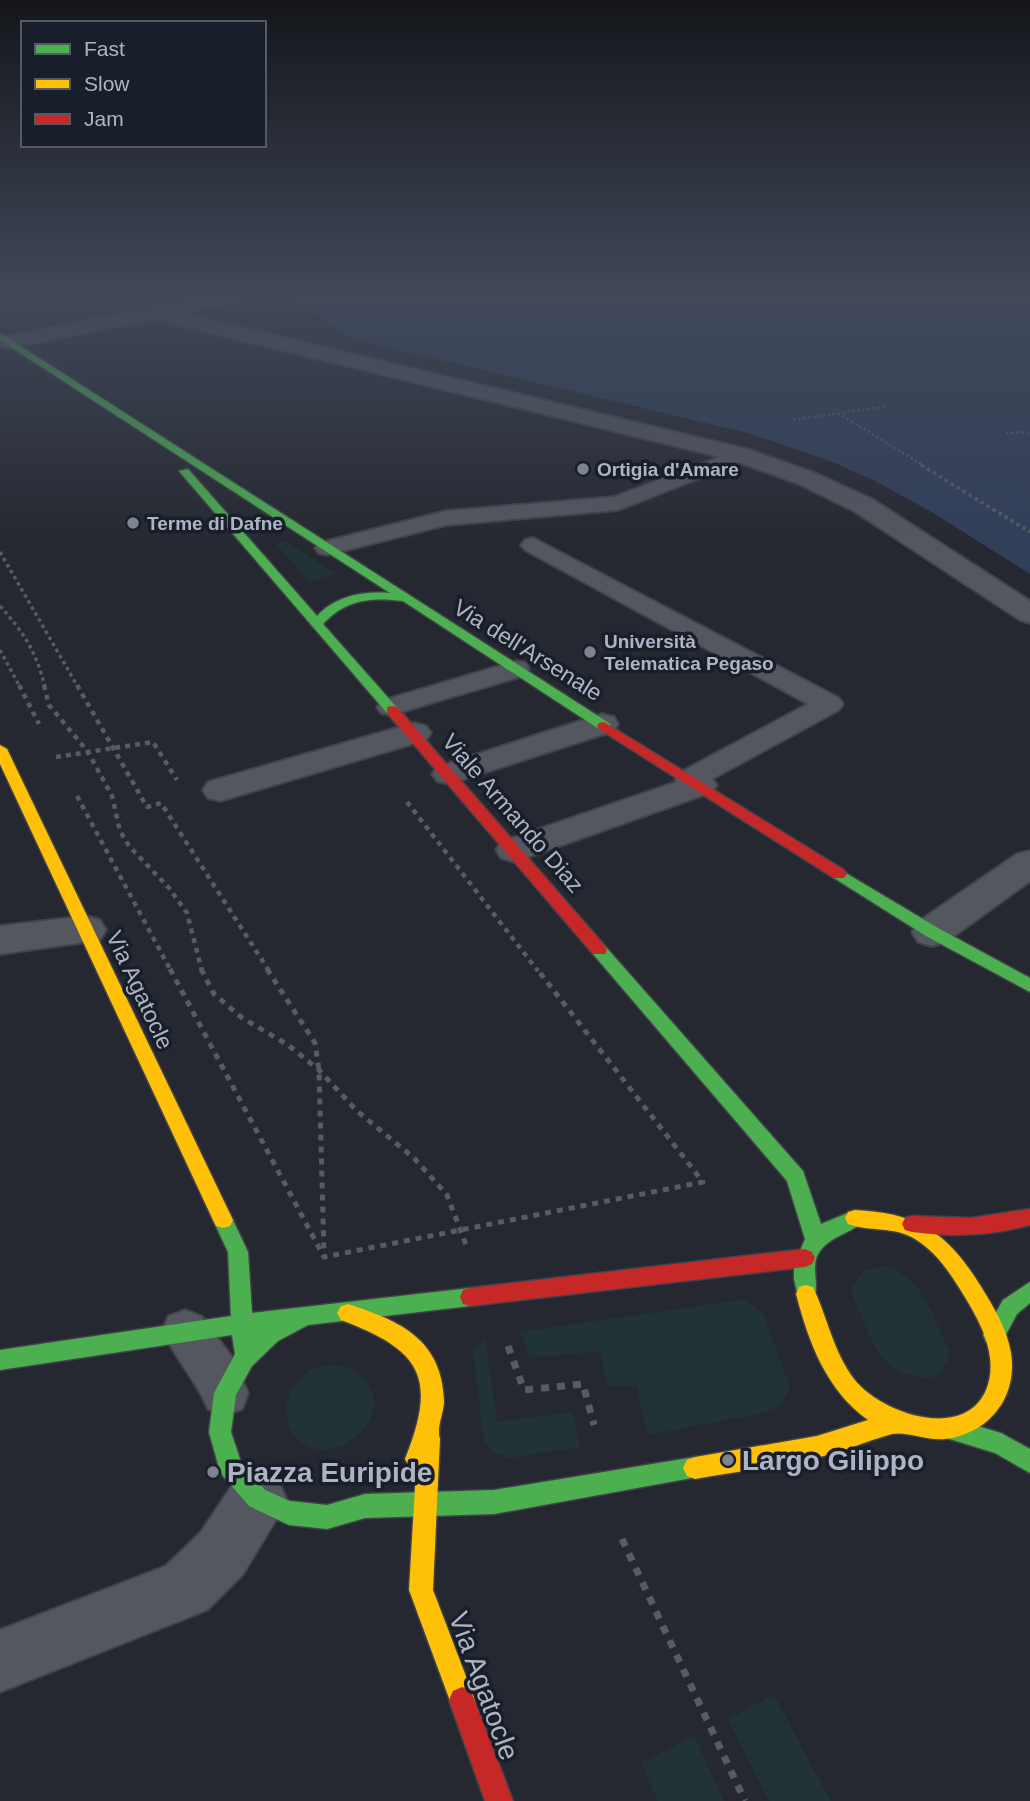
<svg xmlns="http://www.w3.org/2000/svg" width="1030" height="1801" font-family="Helvetica,sans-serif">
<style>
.green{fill:#223337}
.water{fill:#323f59}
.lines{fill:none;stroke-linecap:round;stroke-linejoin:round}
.lane-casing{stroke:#414349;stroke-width:4}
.street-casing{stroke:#414349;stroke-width:4}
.fast-casing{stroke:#414349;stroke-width:3}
.slow-casing{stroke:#414349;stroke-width:3}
.jam-casing{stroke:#414349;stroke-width:3}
.path-far4{stroke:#575c63;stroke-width:2.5;stroke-dasharray:2.5 2.5;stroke-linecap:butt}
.path-far3{stroke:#575c63;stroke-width:3.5;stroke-dasharray:3.5 3.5;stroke-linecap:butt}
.path-far2{stroke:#575c63;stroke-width:4.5;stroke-dasharray:5 5;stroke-linecap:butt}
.path-far1{stroke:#575c63;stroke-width:5;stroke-dasharray:6 6;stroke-linecap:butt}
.path{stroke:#575c63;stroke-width:7;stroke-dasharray:8 8;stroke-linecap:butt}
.lane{fill:#54575f;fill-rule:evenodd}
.street{fill:#54575f;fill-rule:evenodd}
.fast{fill:#4caf50;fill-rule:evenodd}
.slow{fill:#ffc107;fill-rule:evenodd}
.jam{fill:#c62828;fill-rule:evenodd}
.poi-dot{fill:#7d8390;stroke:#191f2a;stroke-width:2.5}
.labels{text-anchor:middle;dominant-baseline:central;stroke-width:7;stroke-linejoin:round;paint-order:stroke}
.far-poi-label{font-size:19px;font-weight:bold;fill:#adb4c3;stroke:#191f2a;text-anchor:start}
.street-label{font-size:23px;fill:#adb4c3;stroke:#191f2a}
.near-poi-label{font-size:28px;font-weight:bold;fill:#adb4c3;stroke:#191f2a;text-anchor:start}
.near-street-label{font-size:28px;fill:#adb4c3;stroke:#191f2a}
</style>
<rect width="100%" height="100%" fill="#252830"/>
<g class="green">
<polygon points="280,542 287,542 336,574 309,581 277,545"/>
<path d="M882,1266C923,1274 933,1318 949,1352L948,1361L935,1377C877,1382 870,1332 850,1289L864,1270Z"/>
<polygon points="739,1300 748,1302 763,1314 790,1387 781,1406 772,1411 648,1435 636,1385 607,1386 600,1351 530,1358 520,1332"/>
<polygon points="485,1337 497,1422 572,1412 580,1447 509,1458 491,1451 484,1441 473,1352"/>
<path d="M340,1365C421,1393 336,1483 296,1437C275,1412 290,1378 318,1367C325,1365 333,1365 340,1365Z"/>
<polygon points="774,1695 823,1787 831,1801 769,1801 728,1719"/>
<polygon points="694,1736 724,1801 658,1801 641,1763"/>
</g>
<polygon class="water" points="284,294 1030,294 1030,574 930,511 875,481 835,463 752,434 352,339"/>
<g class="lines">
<defs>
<g id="lane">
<polygon points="741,449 748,451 752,455 748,459 618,510 446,525 327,555 319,553 315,548 319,543 446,511 614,497"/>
<polygon points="533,538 839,698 843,704 839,710 701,785 690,788 679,785 675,779 679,773 808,704 525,550 521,545 525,540"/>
<polygon points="516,661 526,663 529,669 526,675 391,715 381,713 377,707 381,701"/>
<path d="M185,1310L201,1316L232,1357L248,1393L242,1409L225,1415L208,1409C196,1380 175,1358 162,1330L169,1316Z"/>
</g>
<g id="street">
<polygon points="221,294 246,294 248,296 245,300 182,313 750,450 817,474 872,499 1030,601 1030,623 1020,620 854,511 799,484 733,460 155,319 8,348 0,345 1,338 8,336"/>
<polygon points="602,714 614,717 618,724 614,731 449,784 437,781 432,774 437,767"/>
<polygon points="414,723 426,726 431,733 426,740 220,801 208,798 203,790 208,782"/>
<polygon points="700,774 712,778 717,785 712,792 514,862 501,858 496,850 501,842"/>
<polygon points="1030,851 1030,881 946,942 932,946 918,942 912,932 918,922 1017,854"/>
<polygon points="86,916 100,920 106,930 100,940 0,954 0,926"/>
<polygon points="257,1469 277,1478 286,1498 277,1518 243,1574 207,1610 0,1692 0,1630 166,1566 201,1532 237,1478"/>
</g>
<g id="fast">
<path d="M0,333L609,723L611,726L609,729H599L403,601C372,597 346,599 323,624L399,710L397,713H387L179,471L188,469L317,616C336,596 362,591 390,593L0,340Z"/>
<polygon points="839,869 938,928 1030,978 1030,992 926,936 834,878 831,874"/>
<path d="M599,944L605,946L803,1171L821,1224L855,1210L862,1212L865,1218C859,1231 831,1235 820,1251C809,1266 821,1285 813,1301L806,1303L799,1301L794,1279V1266L805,1239L787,1181L593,954L591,950Z"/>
<polygon points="223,1212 230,1214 248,1252 252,1313 470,1288 477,1290 480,1297 477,1304 470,1306 308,1325 278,1341 252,1366 236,1395 231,1432 241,1462 265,1490 290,1501 327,1505 365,1494 494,1490 695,1457 703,1460 707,1468 703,1476 494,1514 365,1518 327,1529 289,1525 249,1506 223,1476 219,1468 209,1432 214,1393 235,1354 232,1335 0,1370 0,1350 231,1316 228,1252 213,1220 216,1214"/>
<polygon points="1030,1282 1030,1303 1017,1314 1002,1342 994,1345 986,1342 983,1335 1003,1300"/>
<polygon points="951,1418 1001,1433 1030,1449 1030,1473 995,1453 943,1437 940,1429 943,1421"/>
</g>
<g id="slow">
<polygon points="0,745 7,749 233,1220 230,1226 223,1228 216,1226 213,1220 0,764"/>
<path d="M855,1210C918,1213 947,1232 980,1285C993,1306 1007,1328 1011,1353C1018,1397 989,1434 945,1439C929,1441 906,1431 892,1434C867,1441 842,1452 816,1458C776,1467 735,1472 695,1479L687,1476L683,1468L687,1460L695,1457L817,1436L868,1420C826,1390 809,1343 796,1294L799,1287L806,1285L813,1287C828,1319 833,1351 854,1379C880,1413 964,1442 986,1390C999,1359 982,1325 966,1299C952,1276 938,1253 915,1239C894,1226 870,1232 848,1224L845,1218L848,1212Z"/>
<path d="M348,1304C400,1321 442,1339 444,1401C444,1413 436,1428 440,1439L433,1590L475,1700L471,1709L462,1713L453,1709L409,1590L416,1470L409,1467L405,1459C438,1377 421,1350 341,1320L337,1313L341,1306Z"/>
</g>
<g id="jam">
<polygon points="392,706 397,707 605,946 607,950 605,954 593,954 387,713 387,707"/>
<polygon points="604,722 844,870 847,874 844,878 834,878 599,729 597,726 599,723"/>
<path d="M1030,1209V1225C991,1236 952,1237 912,1232L905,1230L902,1224L905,1218L912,1216L971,1218Z"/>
<polygon points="805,1249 812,1252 815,1258 812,1264 805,1267 470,1306 463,1304 460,1297 463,1290 470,1288"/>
<polygon points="462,1687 471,1691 513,1801 485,1801 449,1700 453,1691"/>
</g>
</defs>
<use href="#lane" class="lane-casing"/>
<use href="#street" class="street-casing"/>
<use href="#fast" class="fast-casing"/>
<use href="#slow" class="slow-casing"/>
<use href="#jam" class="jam-casing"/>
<g class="path-far4">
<polyline points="838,413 924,466"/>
<polyline points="793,420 887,406"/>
<polyline points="1006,433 1030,432"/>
</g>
<g class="path-far3">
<polyline points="921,465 1030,532"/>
<polyline points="0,552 78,687"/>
<path d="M0,606C24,633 36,651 45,687"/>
<polyline points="0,650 20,687"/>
</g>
<g class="path-far2">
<polyline points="19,685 39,724"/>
<polyline points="44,685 49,705 88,752 112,796 120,831 129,846 169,888 187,913 202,971"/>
<polyline points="77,685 147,807 161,803 269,971"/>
<polyline points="56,757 153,742 177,780"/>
<polyline points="77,796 171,971"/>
<polyline points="407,802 538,971"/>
</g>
<g class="path-far1">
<polyline points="170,969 324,1257 703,1182 537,969"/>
<polyline points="201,969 214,994 241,1017 288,1045 319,1070 357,1111 414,1158 447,1195 466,1245"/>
<polyline points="267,969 315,1043 319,1070 324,1253"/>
</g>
<g class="path">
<polyline points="508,1346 524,1390 583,1384 594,1425"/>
<polyline points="622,1539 745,1801"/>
</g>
<use href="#lane" class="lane"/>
<use href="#street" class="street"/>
<use href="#fast" class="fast"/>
<use href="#slow" class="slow"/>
<use href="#jam" class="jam"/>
</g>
<linearGradient id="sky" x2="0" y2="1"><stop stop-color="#14161a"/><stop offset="0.54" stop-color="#404859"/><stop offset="1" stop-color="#404859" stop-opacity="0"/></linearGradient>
<rect width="1030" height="546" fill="url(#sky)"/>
<g class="poi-dot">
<circle cx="583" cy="469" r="7"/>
<circle cx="133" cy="523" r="7"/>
<circle cx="590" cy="652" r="7"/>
<circle cx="728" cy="1460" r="7"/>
<circle cx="213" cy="1472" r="7"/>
</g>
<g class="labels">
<g class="far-poi-label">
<text x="597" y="469">Ortigia d'Amare</text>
<text x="147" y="523">Terme di Dafne</text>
<text x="604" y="641">Università<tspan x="604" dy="22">Telematica Pegaso</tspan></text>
</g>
<g class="street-label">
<text transform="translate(528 650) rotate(32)">Via dell'Arsenale</text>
<text transform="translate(513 813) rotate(49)">Viale Armando Diaz</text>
<text transform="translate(140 990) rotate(65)">Via Agatocle</text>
</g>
<g class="near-poi-label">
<text x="742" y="1460">Largo Gilippo</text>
<text x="227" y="1472">Piazza Euripide</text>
</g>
<g class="near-street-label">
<text transform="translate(484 1686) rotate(70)">Via Agatocle</text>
</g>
</g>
<rect x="21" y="21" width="245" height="126" fill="#191f2a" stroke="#545b67" stroke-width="2"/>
<rect x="35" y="44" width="35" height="10" fill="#4caf50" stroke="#545b67" stroke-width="2"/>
<text x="84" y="56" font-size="21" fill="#adb4c3">Fast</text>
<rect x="35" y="79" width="35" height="10" fill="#ffc107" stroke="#545b67" stroke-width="2"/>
<text x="84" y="91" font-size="21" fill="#adb4c3">Slow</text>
<rect x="35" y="114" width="35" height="10" fill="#c62828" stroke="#545b67" stroke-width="2"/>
<text x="84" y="126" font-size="21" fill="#adb4c3">Jam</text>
</svg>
